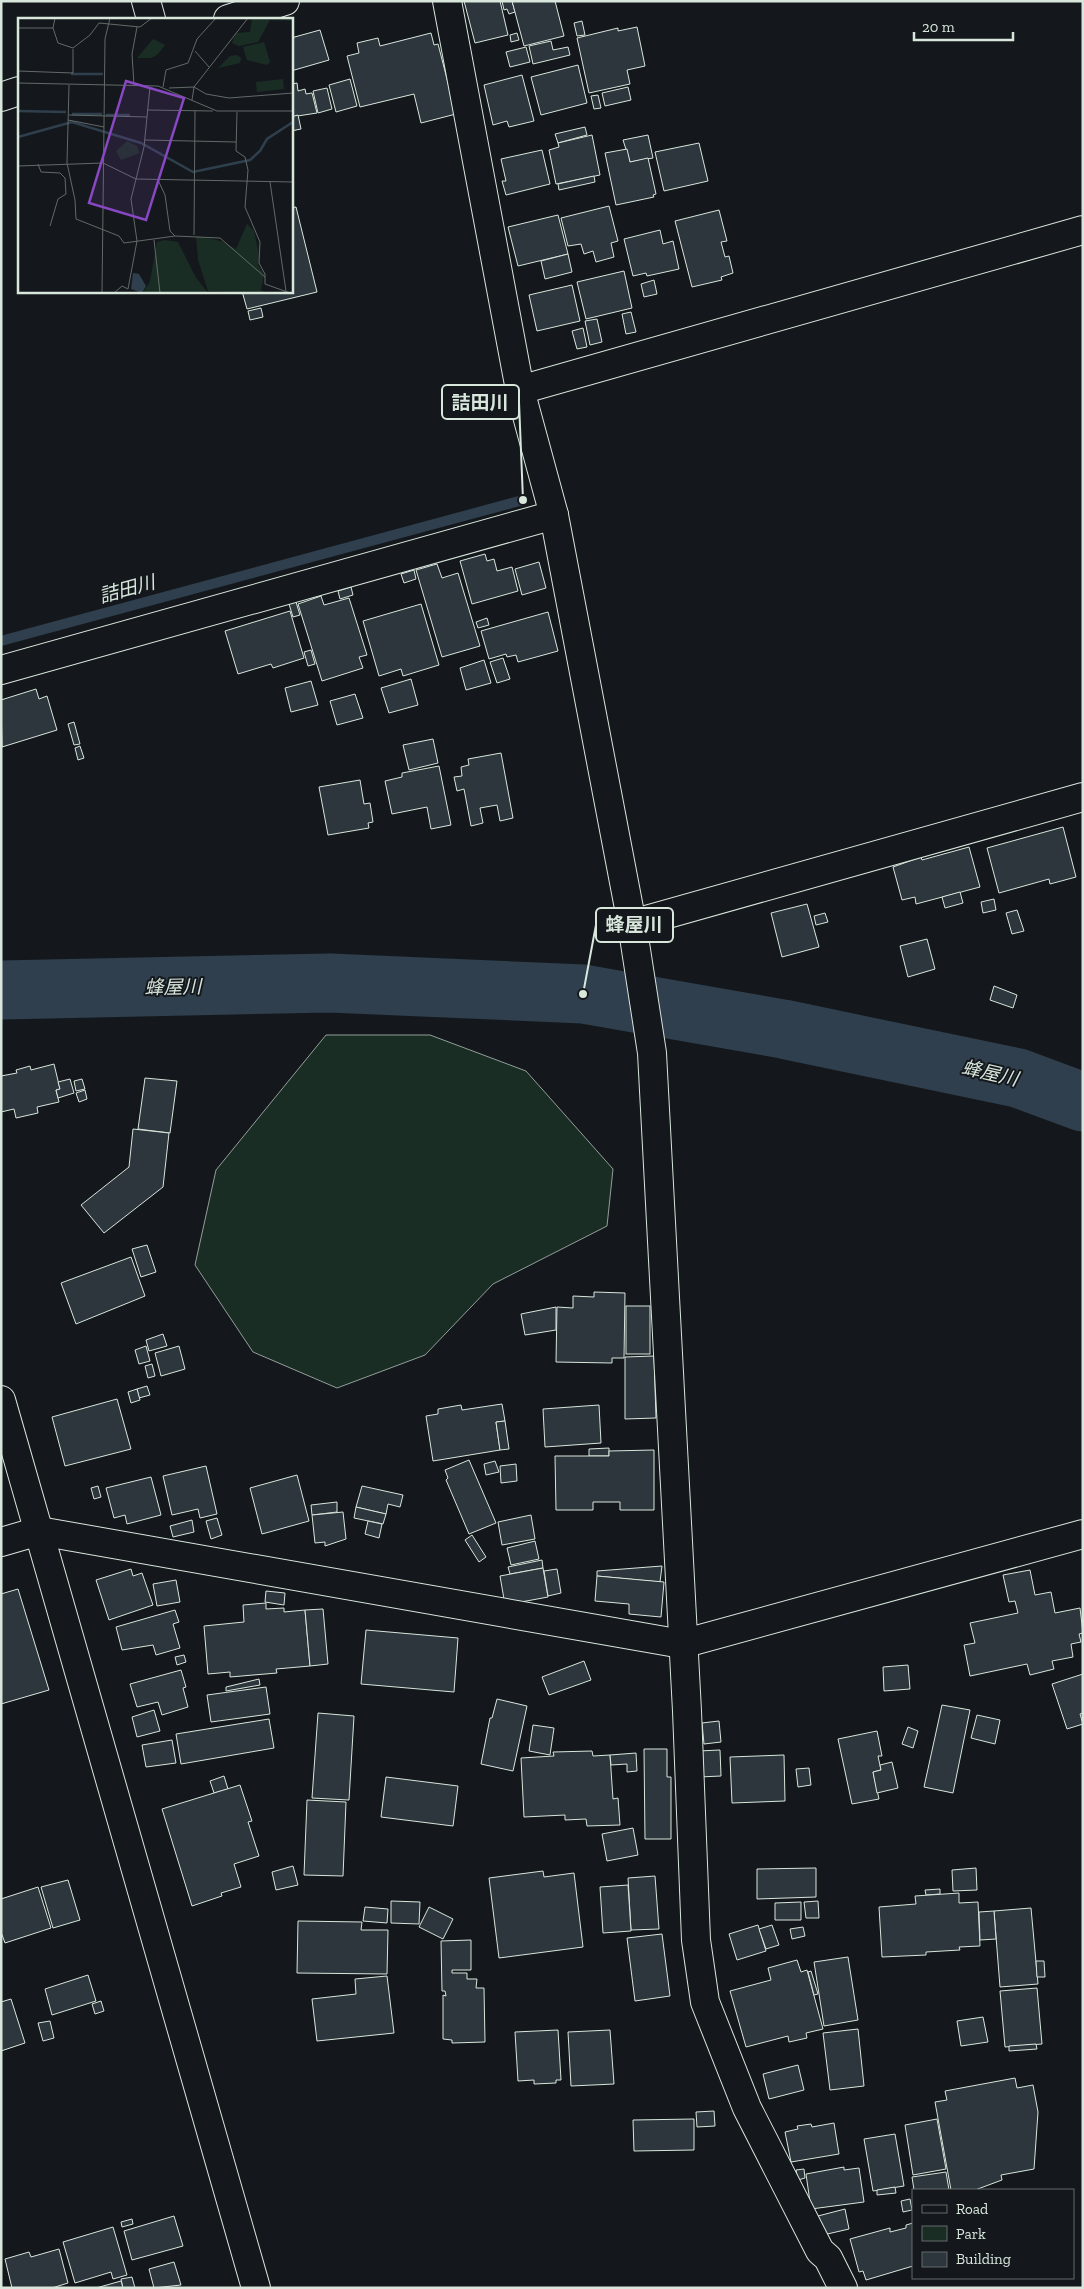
<svg xmlns="http://www.w3.org/2000/svg" width="1084" height="2289" font-family="'Zilla Slab','Noto Sans JP',serif">
<style>
.green{fill:#1a2d24;stroke:#939e99}
.lines{fill:none;stroke-linecap:round;stroke-linejoin:round}
.stream{stroke:#2f3f4d;stroke-width:10}
.river{stroke:#2f3f4d;stroke-width:59}
.building{fill:#2c363c;stroke:#d8e6dc}
.minor-casing{stroke:#d8e6dc;stroke-width:30}
.tertiary-casing{stroke:#d8e6dc;stroke-width:30}
.trunk-casing{stroke:#d8e6dc;stroke-width:30}
.minor{stroke:#14181c;stroke-width:28}
.tertiary{stroke:#14181c;stroke-width:28}
.trunk{stroke:#14181c;stroke-width:28}
.labels{text-anchor:middle;dominant-baseline:central;stroke-width:4;stroke-linejoin:round;paint-order:stroke}
.water-label{font-size:19px;font-style:italic;fill:#d8e6dc;stroke:#14181c}
.inset-river{fill:none;stroke:#2f3f4d;stroke-width:2.5}
.inset-road{fill:none;stroke:#626a69;stroke-width:1}
.view{fill:#8948c3;fill-opacity:0.15;stroke:#8948c3;stroke-width:2.5}
.inset-edge{fill:none;stroke:#d8e6dc;stroke-width:2.5}
.leader{fill:none;stroke:#d8e6dc;stroke-width:2}
.callout-dot{fill:#d8e6dc;stroke:#14181c;stroke-width:2}
.callout{fill:#14181c;stroke:#d8e6dc;stroke-width:2}
.callout-label{font-size:19px;text-anchor:middle;font-weight:bold;fill:#d8e6dc}
</style>
<rect width="100%" height="100%" fill="#14181c"/>
<polygon class="green" points="326,1035 430,1035 526,1071 613,1169 607,1226 493,1284 425,1355 337,1388 253,1352 195,1265 216,1170"/>
<g class="lines">
<polyline class="stream" points="1,641 523,500"/>
<polyline class="river" points="1,990 330,983 583,994 783,1029 1018,1078 1083,1102"/>
</g>
<g class="building">
<polygon points="464,1 500,1 508,35 475,43"/>
<polygon points="502,1 512,1 515,12 509,14 507,9 504,10"/>
<polygon points="512,1 555,1 564,36 524,46"/>
<polygon points="582,21 585,35 577,36 574,23"/>
<polygon points="637,27 645,66 627,70 630,84 589,93 577,38 618,28 618,31"/>
<polygon points="320,30 329,60 291,71 291,38"/>
<polygon points="431,33 434,45 438,44 456,114 421,123 414,94 360,107 347,56 359,53 357,43 378,38 380,46"/>
<polygon points="517,33 519,40 511,42 510,35"/>
<polygon points="551,41 553,50 568,47 570,55 533,64 529,46"/>
<polygon points="526,47 530,62 510,67 506,52"/>
<polygon points="578,65 587,103 541,115 531,77"/>
<polygon points="522,75 534,121 509,127 507,121 493,125 484,85"/>
<polygon points="350,79 357,106 336,112 329,85"/>
<polygon points="291,80 292,84 297,83 298,91 305,89 306,94 312,93 317,113 291,117"/>
<polygon points="628,87 631,100 605,106 602,93"/>
<polygon points="327,88 332,109 318,113 313,91"/>
<polygon points="598,95 601,108 594,109 591,96"/>
<polygon points="298,115 301,129 291,131 291,117"/>
<polygon points="585,127 587,135 558,143 555,134"/>
<polygon points="592,135 600,175 556,184 549,150 559,147 558,143"/>
<polygon points="648,135 653,158 630,162 623,140"/>
<polygon points="699,143 708,181 664,191 655,152"/>
<polygon points="627,149 630,162 648,158 656,194 653,195 654,197 616,205 605,153"/>
<polygon points="542,150 550,184 506,195 502,181 506,181 501,159"/>
<polygon points="594,176 595,182 559,190 558,184"/>
<polygon points="609,206 618,241 611,243 614,257 596,262 593,251 584,254 581,244 568,246 561,218"/>
<polygon points="296,207 317,292 247,309 242,291 291,291 291,208"/>
<polygon points="719,210 727,241 721,242 725,257 729,256 733,273 721,277 722,280 692,287 675,221"/>
<polygon points="558,215 568,254 518,266 508,227"/>
<polygon points="660,230 663,244 673,241 679,269 647,276 646,273 633,276 624,239"/>
<polygon points="568,254 572,272 545,279 541,261"/>
<polygon points="624,271 632,308 586,319 577,282"/>
<polygon points="654,280 657,294 644,297 641,284"/>
<polygon points="572,285 580,321 537,331 529,295"/>
<polygon points="261,308 263,317 250,320 248,311"/>
<polygon points="631,312 636,332 626,334 622,314"/>
<polygon points="597,319 602,342 590,345 585,321"/>
<polygon points="583,328 587,347 577,349 572,331"/>
<polygon points="485,554 487,561 494,559 497,571 512,567 518,591 472,604 460,561"/>
<polygon points="539,562 546,588 522,595 515,569"/>
<polygon points="437,564 442,578 458,573 480,646 442,657 416,570"/>
<polygon points="414,570 416,579 404,583 401,574"/>
<polygon points="351,587 353,595 340,599 338,591"/>
<polygon points="321,596 324,605 349,598 367,655 359,657 363,668 322,681 298,604"/>
<polygon points="296,602 300,615 293,617 289,604"/>
<polygon points="421,604 439,665 403,676 401,669 379,676 363,621"/>
<polygon points="290,611 304,658 273,668 271,664 238,674 225,631"/>
<polygon points="548,612 558,651 518,662 516,655 507,657 506,654 489,659 481,631"/>
<polygon points="487,618 489,625 478,628 476,622"/>
<polygon points="311,650 315,664 308,666 304,652"/>
<polygon points="503,658 510,679 497,683 490,662"/>
<polygon points="484,660 491,683 466,690 460,668"/>
<polygon points="411,679 418,705 389,713 381,688"/>
<polygon points="311,681 318,705 291,712 285,688"/>
<polygon points="36,689 39,699 47,696 57,730 2,747 1,700"/>
<polygon points="355,694 363,718 337,725 330,701"/>
<polygon points="74,722 80,744 74,745 68,724"/>
<polygon points="433,739 438,763 409,770 403,745"/>
<polygon points="80,746 84,758 78,760 75,748"/>
<polygon points="501,753 513,818 500,821 497,805 480,808 483,823 471,826 464,789 457,791 454,777 462,776 461,767 469,765 468,759"/>
<polygon points="439,766 451,825 431,829 427,807 392,814 385,781 402,777 402,773"/>
<polygon points="360,780 364,804 370,803 373,822 368,823 369,828 328,835 319,787"/>
<polygon points="1063,827 1076,877 1050,884 1049,879 999,893 987,848"/>
<polygon points="969,847 980,887 916,904 915,897 902,900 893,867 921,857 922,860"/>
<polygon points="960,892 963,903 945,908 942,897"/>
<polygon points="994,899 996,910 983,913 981,902"/>
<polygon points="807,904 819,947 782,957 771,913"/>
<polygon points="1017,910 1024,931 1012,934 1006,913"/>
<polygon points="825,913 828,922 816,925 814,916"/>
<polygon points="927,939 935,969 908,977 900,946"/>
<polygon points="994,986 1017,995 1013,1008 990,1000"/>
<polygon points="54,1064 60,1089 56,1090 59,1102 37,1107 38,1113 16,1118 14,1109 1,1112 1,1076 17,1073 16,1070 30,1066 31,1070"/>
<polygon points="145,1078 177,1081 170,1133 138,1129"/>
<polygon points="70,1079 74,1093 58,1098 56,1090 60,1089 58,1082"/>
<polygon points="82,1079 85,1089 76,1091 74,1081"/>
<polygon points="85,1090 87,1099 79,1102 76,1093"/>
<polygon points="133,1129 169,1133 163,1187 104,1233 81,1205 129,1167"/>
<polygon points="147,1245 156,1272 141,1277 132,1249"/>
<polygon points="131,1257 145,1296 76,1324 61,1283"/>
<polygon points="594,1292 625,1293 624,1358 612,1358 612,1363 556,1362 557,1307 573,1308 573,1296 594,1297"/>
<rect x="626" y="1306" width="24" height="48"/>
<polygon points="556,1307 556,1330 525,1335 521,1314"/>
<polygon points="163,1334 167,1346 149,1351 146,1340"/>
<polygon points="146,1346 150,1361 139,1364 135,1350"/>
<polygon points="179,1346 185,1369 161,1376 155,1353"/>
<polygon points="654,1356 656,1418 625,1419 625,1357"/>
<polygon points="152,1364 155,1376 148,1378 145,1366"/>
<polygon points="147,1386 150,1395 139,1398 137,1389"/>
<polygon points="137,1389 140,1400 131,1403 128,1392"/>
<polygon points="117,1399 131,1449 65,1466 52,1417"/>
<polygon points="502,1404 505,1421 496,1422 500,1450 433,1461 426,1416 438,1414 438,1409 461,1405 462,1410"/>
<polygon points="599,1405 601,1443 545,1447 543,1409"/>
<polygon points="505,1421 509,1449 500,1450 496,1422"/>
<polygon points="609,1448 609,1456 589,1456 589,1449"/>
<polygon points="654,1450 654,1510 620,1510 620,1502 593,1502 593,1510 556,1510 555,1456 609,1456 609,1451"/>
<polygon points="469,1460 496,1523 469,1534 446,1480 448,1478 445,1470"/>
<polygon points="495,1461 499,1472 486,1475 484,1464"/>
<polygon points="516,1464 517,1481 501,1483 500,1466"/>
<polygon points="206,1466 217,1514 200,1518 198,1509 172,1515 163,1476"/>
<polygon points="297,1475 309,1521 262,1534 250,1488"/>
<polygon points="151,1477 161,1515 127,1524 125,1515 114,1518 106,1488"/>
<polygon points="98,1486 101,1497 94,1499 91,1488"/>
<polygon points="362,1486 403,1495 400,1507 388,1504 386,1514 356,1507"/>
<polygon points="337,1502 337,1512 312,1515 311,1505"/>
<polygon points="356,1507 386,1514 383,1524 354,1518"/>
<polygon points="343,1512 346,1539 325,1546 325,1542 315,1543 312,1515"/>
<polygon points="531,1515 535,1539 502,1545 498,1522"/>
<polygon points="217,1518 222,1535 211,1539 206,1521"/>
<polygon points="192,1520 194,1532 173,1537 170,1526"/>
<polygon points="368,1521 382,1524 379,1538 365,1534"/>
<polygon points="472,1535 486,1557 479,1562 465,1540"/>
<polygon points="535,1541 539,1559 511,1565 507,1548"/>
<polygon points="542,1560 543,1568 510,1574 508,1567"/>
<polygon points="662,1566 660,1582 597,1576 597,1571"/>
<polygon points="543,1568 548,1597 505,1605 500,1576"/>
<polygon points="131,1569 133,1576 142,1573 153,1605 109,1620 96,1580"/>
<polygon points="557,1569 561,1593 548,1596 544,1571"/>
<polygon points="1030,1570 1035,1595 1051,1592 1055,1613 1080,1608 1083,1633 1079,1634 1081,1642 1071,1644 1073,1657 1052,1661 1054,1669 1030,1675 1027,1664 970,1676 964,1645 975,1643 970,1623 1018,1613 1015,1601 1009,1602 1003,1575"/>
<polygon points="597,1576 664,1582 661,1617 629,1614 629,1604 595,1601"/>
<polygon points="176,1580 180,1602 157,1606 153,1584"/>
<polygon points="18,1589 49,1690 1,1704 1,1594"/>
<polygon points="266,1591 285,1593 284,1605 265,1602"/>
<polygon points="266,1603 266,1609 284,1608 284,1612 305,1610 310,1666 276,1669 277,1673 230,1677 230,1672 208,1674 204,1626 244,1622 243,1605"/>
<polygon points="323,1609 328,1664 310,1666 305,1610"/>
<polygon points="175,1610 179,1622 173,1624 180,1648 156,1655 153,1645 122,1650 116,1627"/>
<polygon points="366,1630 458,1638 454,1692 361,1684"/>
<polygon points="184,1655 186,1662 177,1665 175,1657"/>
<polygon points="584,1661 591,1680 549,1695 542,1677"/>
<polygon points="908,1665 910,1689 884,1691 883,1667"/>
<polygon points="181,1670 186,1687 183,1688 188,1707 162,1715 158,1702 137,1707 130,1684"/>
<polygon points="1083,1674 1083,1713 1080,1714 1083,1724 1067,1729 1052,1684"/>
<polygon points="259,1679 260,1685 226,1691 226,1687"/>
<polygon points="266,1687 270,1714 211,1722 207,1695"/>
<polygon points="497,1699 527,1706 513,1771 481,1764 490,1718 492,1718"/>
<polygon points="942,1705 970,1710 953,1793 924,1787"/>
<polygon points="154,1710 160,1731 137,1737 132,1717"/>
<polygon points="318,1713 354,1716 349,1800 312,1798"/>
<polygon points="977,1715 1000,1720 995,1744 971,1738"/>
<polygon points="269,1719 274,1748 181,1764 176,1734"/>
<polygon points="719,1721 721,1742 704,1744 702,1723"/>
<polygon points="533,1725 554,1728 550,1755 529,1751"/>
<polygon points="908,1727 918,1731 913,1748 902,1744"/>
<polygon points="877,1731 882,1756 878,1756 881,1770 873,1772 879,1799 852,1804 838,1739"/>
<polygon points="172,1740 176,1763 146,1767 142,1745"/>
<polygon points="644,1749 667,1749 667,1777 671,1777 671,1839 645,1839"/>
<polygon points="720,1750 721,1776 699,1777 698,1751"/>
<polygon points="592,1751 593,1756 610,1755 613,1799 618,1798 620,1825 587,1826 586,1819 565,1820 565,1815 524,1817 521,1758 554,1756 553,1752"/>
<polygon points="636,1753 637,1771 627,1772 627,1764 611,1765 610,1755"/>
<polygon points="784,1755 785,1801 732,1803 730,1757"/>
<polygon points="892,1762 898,1788 877,1793 873,1772 881,1770 880,1765"/>
<polygon points="809,1768 811,1785 798,1787 796,1769"/>
<polygon points="224,1776 228,1789 214,1793 210,1781"/>
<polygon points="386,1777 458,1786 453,1826 381,1817"/>
<polygon points="240,1785 252,1821 248,1822 259,1856 234,1864 241,1887 221,1893 222,1896 192,1906 162,1809"/>
<polygon points="307,1800 346,1802 343,1876 304,1875"/>
<polygon points="633,1828 638,1855 607,1861 602,1834"/>
<polygon points="293,1866 298,1885 276,1890 272,1872"/>
<polygon points="816,1868 816,1897 757,1899 757,1869"/>
<polygon points="976,1868 977,1890 953,1891 952,1870"/>
<polygon points="543,1871 544,1877 574,1873 583,1947 499,1958 489,1878"/>
<polygon points="655,1876 659,1929 631,1930 628,1878"/>
<polygon points="68,1880 80,1920 53,1928 41,1887"/>
<polygon points="628,1885 631,1931 603,1933 600,1887"/>
<polygon points="38,1887 51,1928 5,1943 1,1932 1,1899"/>
<polygon points="940,1889 940,1894 926,1895 925,1890"/>
<polygon points="959,1893 959,1903 978,1902 980,1946 959,1947 960,1950 926,1952 926,1955 882,1957 879,1907 916,1904 915,1896"/>
<polygon points="391,1901 420,1902 419,1924 391,1923"/>
<polygon points="818,1901 819,1918 806,1918 804,1902"/>
<polygon points="801,1902 801,1920 775,1920 775,1903"/>
<polygon points="365,1907 388,1909 387,1923 363,1921"/>
<polygon points="429,1907 453,1919 443,1939 419,1927"/>
<polygon points="1031,1908 1038,1984 1000,1987 994,1911"/>
<polygon points="994,1911 996,1939 980,1940 979,1912"/>
<polygon points="298,1921 362,1922 361,1930 388,1930 387,1974 297,1973"/>
<polygon points="758,1925 766,1951 737,1960 729,1934"/>
<polygon points="772,1925 779,1945 766,1949 759,1929"/>
<polygon points="803,1927 805,1936 792,1939 790,1929"/>
<polygon points="662,1934 670,1996 635,2001 627,1938"/>
<polygon points="471,1940 471,1970 452,1970 452,1973 467,1973 467,1979 477,1979 476,1988 484,1988 485,2042 452,2043 452,2040 443,2039 443,1995 446,1996 445,1991 442,1991 441,1941"/>
<polygon points="848,1957 858,2020 824,2026 814,1962"/>
<polygon points="797,1960 801,1972 807,1970 823,2029 806,2033 807,2038 789,2042 788,2036 746,2047 730,1991 771,1980 768,1968"/>
<polygon points="1036,1961 1044,1961 1045,1977 1037,1977"/>
<polygon points="811,1971 818,1994 814,1995 808,1972"/>
<polygon points="88,1975 96,2001 52,2015 45,1989"/>
<polygon points="387,1976 394,2033 317,2041 312,1999 356,1994 355,1979"/>
<polygon points="1037,1988 1042,2044 1005,2047 1000,1991"/>
<polygon points="11,1999 25,2043 1,2051 1,2002"/>
<polygon points="101,2001 104,2011 95,2014 92,2004"/>
<polygon points="983,2017 988,2042 961,2046 957,2021"/>
<polygon points="50,2021 54,2038 43,2041 38,2023"/>
<polygon points="858,2029 864,2086 830,2090 823,2033"/>
<polygon points="558,2030 561,2080 556,2080 556,2083 534,2084 534,2080 518,2081 515,2032"/>
<polygon points="610,2030 614,2084 571,2086 568,2032"/>
<polygon points="1036,2044 1037,2049 1009,2051 1009,2046"/>
<polygon points="798,2065 804,2090 769,2099 763,2074"/>
<polygon points="1015,2078 1017,2088 1033,2085 1038,2112 1034,2169 1001,2175 1002,2180 975,2190 951,2190 935,2102 947,2100 945,2091"/>
<polygon points="714,2111 715,2126 697,2127 696,2112"/>
<polygon points="694,2119 694,2150 634,2151 633,2120"/>
<polygon points="937,2119 946,2169 913,2175 905,2125"/>
<polygon points="834,2123 839,2154 791,2162 785,2132 798,2129 797,2126 811,2124 812,2127"/>
<polygon points="895,2134 904,2186 873,2191 864,2139"/>
<polygon points="844,2167 844,2170 859,2168 864,2202 811,2209 806,2174"/>
<polygon points="804,2169 805,2178 798,2180 796,2170"/>
<polygon points="946,2172 949,2190 914,2190 912,2177"/>
<polygon points="895,2187 896,2193 877,2195 877,2190"/>
<polygon points="910,2199 912,2210 903,2212 901,2201"/>
<polygon points="845,2209 849,2229 823,2235 818,2216"/>
<polygon points="174,2216 183,2246 132,2260 124,2231"/>
<polygon points="132,2219 133,2224 122,2227 121,2222"/>
<polygon points="913,2223 913,2266 866,2280 863,2271 859,2272 850,2239 890,2228 890,2232 906,2228 906,2225"/>
<polygon points="113,2227 127,2275 113,2279 111,2272 75,2283 63,2242"/>
<polygon points="59,2249 68,2283 52,2288 12,2288 5,2259 29,2252 31,2257"/>
<polygon points="174,2262 181,2285 154,2288 149,2269"/>
<polygon points="132,2277 135,2288 123,2288 121,2279"/>
<polygon points="121,2281 123,2288 96,2288"/>
</g>
<g class="lines">
<defs>
<g id="minor">
<polyline points="146,1 151,19"/>
<polyline points="447,1 520,390 554,515 632,924 652,1053 687,1711 696,1940 705,2002 747,2108 820,2251 828,2258 843,2288"/>
<polyline points="520,390 1083,230"/>
<polyline points="1,670 554,515"/>
<polyline points="632,924 1083,797"/>
<polyline points="1,1542 39,1531 682,1644 1083,1534"/>
</g>
<polyline id="tertiary" points="1,1400 256,2288"/>
<g id="trunk">
<polyline points="228,19 285,1"/>
<polyline points="1,97 19,91"/>
</g>
</defs>
<use href="#minor" class="minor-casing"/>
<use href="#tertiary" class="tertiary-casing"/>
<use href="#trunk" class="trunk-casing"/>
<use href="#minor" class="minor"/>
<use href="#tertiary" class="tertiary"/>
<use href="#trunk" class="trunk"/>
</g>
<g class="labels">
<g class="water-label">
<text transform="translate(127 589) rotate(-15)">詰田川</text>
<text transform="translate(173 987) rotate(-1)">蜂屋川</text>
<text transform="translate(990 1073) rotate(13)">蜂屋川</text>
</g>
</g>
<g transform="translate(18 18)">
<rect width="275" height="275" fill="#14181c"/>
<path d="M234,0H275V3L252,2L240,24L221,28L214,25L218,15L232,14ZM135,21L147,27L139,37L133,40H119ZM246,24L252,44L249,47L229,42L225,29ZM219,37L223,40L222,45L200,50L212,38ZM265,61L266,71L239,74L238,64ZM109,123L119,128L122,135L103,142L98,133ZM229,206L236,213L241,237L240,247L246,256L243,272L248,275L190,273L180,242L178,218L203,223L218,231ZM147,222L160,224L177,258L190,275H125L132,263L139,224Z" fill="#1a2d24"/>
<path d="M115,255L121,256L128,268L124,275L113,271Z" fill="#2f3f4d"/>
<path class="inset-river" d="M53,56H85M0,93L48,94M54,96H84M88,97H112M0,119L54,104L123,125L175,154L232,142L242,133L249,121L275,104"/>
<path class="inset-road" d="M37,0L35,10L40,25L55,30L72,17L81,5L122,9L134,0M0,10H35M177,33L191,49M0,53L55,55V31M0,65L140,68L199,93H275M51,67L49,145L57,182L58,201L101,218L106,225L157,218L202,220L247,259M116,67L114,36L119,9M145,69L148,52L170,45L179,21L198,0M151,70L176,69L188,76L211,80L275,75M174,82L176,69L230,0M129,92L195,93M219,94L218,133L227,139L230,152L227,189L242,224L241,245L247,256V266L272,275M51,97L129,99M50,102L86,109M127,122L218,124M20,146L23,154L42,155L47,160L48,176L40,181L32,208M0,148L85,145L118,161L275,164M140,162L147,177L152,213L157,218M252,164L268,273M176,217L177,93M136,222L142,275M84,275L87,21L92,0M96,275L104,268L110,271L119,223L113,181L126,129L132,69"/>
<path class="view" d="M108,63L166,80L128,202L71,185Z"/>
<rect width="275" height="275" class="inset-edge"/>
</g>
<path class="leader" d="M523 500L519 402M583 994L596 925"/>
<g class="callout-dot">
<circle cx="523" cy="500" r="5"/>
<circle cx="583" cy="994" r="5"/>
</g>
<g class="callout">
<rect x="442" y="385" width="77" height="34" rx="5"/>
<rect x="596" y="908" width="77" height="34" rx="5"/>
</g>
<g class="callout-label">
<text x="480" y="409">詰田川</text>
<text x="634" y="931">蜂屋川</text>
</g>
<rect width="1084" height="2289" fill="none" stroke="#d8e6dc" stroke-width="5"/>
<rect x="912" y="2189" width="162" height="90" fill="#14181c" stroke="#626a69"/>
<rect x="922" y="2205" width="25" height="8" fill="#14181c" stroke="#626a69"/>
<text x="956" y="2214" font-size="15" fill="#d8e6dc">Road</text>
<rect x="922" y="2226" width="25" height="15" fill="#1a2d24" stroke="#626a69"/>
<text x="956" y="2239" font-size="15" fill="#d8e6dc">Park</text>
<rect x="922" y="2252" width="25" height="15" fill="#2c363c" stroke="#626a69"/>
<text x="956" y="2264" font-size="15" fill="#d8e6dc">Building</text>
<path d="M914 32v8h99v-8" fill="none" stroke="#d8e6dc" stroke-width="2.5"/>
<text x="922" y="32" font-size="15" fill="#d8e6dc" stroke="#14181c" stroke-width="4" paint-order="stroke">20 m</text>
</svg>
